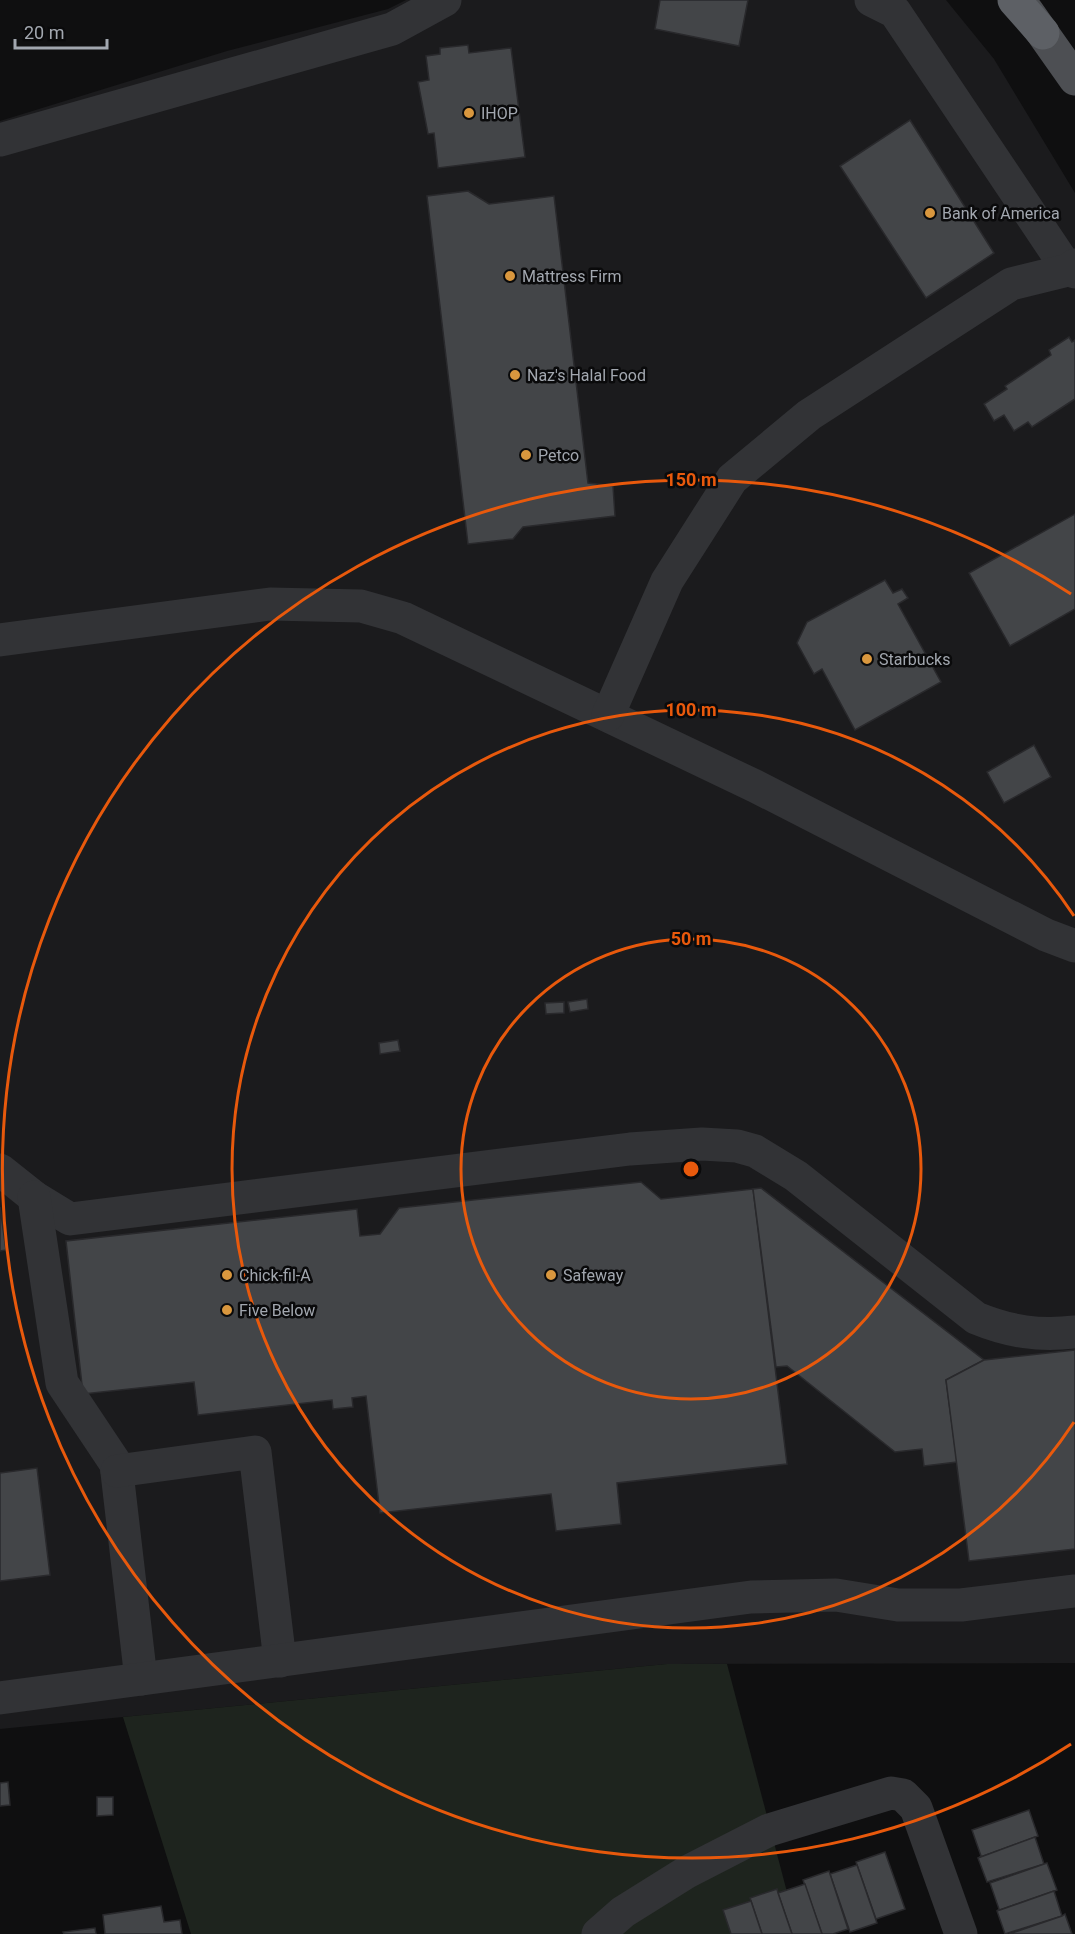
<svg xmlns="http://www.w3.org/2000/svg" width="1075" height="1934" font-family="Roboto,sans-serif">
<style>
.built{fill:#1b1b1d}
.green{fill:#1e241e}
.building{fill:#434548;stroke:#29292c;stroke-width:1.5}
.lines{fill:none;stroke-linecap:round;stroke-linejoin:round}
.minor{stroke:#323336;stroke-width:33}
.major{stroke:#4d4f53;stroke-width:33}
.highway{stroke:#5d6065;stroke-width:33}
.ring{fill:none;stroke:#e8590c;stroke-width:3}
.poi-dot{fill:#d9973e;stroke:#0a0a0b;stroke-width:2}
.labels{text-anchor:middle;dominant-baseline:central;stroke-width:5;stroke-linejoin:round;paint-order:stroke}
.poi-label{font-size:16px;fill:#a2a7af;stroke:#0a0a0b;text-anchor:start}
.centre{fill:#e8590c;stroke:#0a0a0b;stroke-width:3}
.ring-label{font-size:18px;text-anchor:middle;font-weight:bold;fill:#e8590c;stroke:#0a0a0b;stroke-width:5;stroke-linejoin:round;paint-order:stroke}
</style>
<rect width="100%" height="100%" fill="#0f0f10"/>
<polygon class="built" points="406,0 946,0 994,59 1075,193 1075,1663 667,1664 0,1729 0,121 227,51 388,9"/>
<polygon class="green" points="667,1664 727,1664 798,1934 191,1934 123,1717"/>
<g class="building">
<polygon points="660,0 748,0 739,46 655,29"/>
<polygon points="468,45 469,53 511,48 525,157 438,168 434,133 428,134 418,82 429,80 426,56 440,54 440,48"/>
<polygon points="910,120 994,253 926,298 840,166"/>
<polygon points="468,191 489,204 554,196 588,483 613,486 615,516 523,527 513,539 468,544 427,196"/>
<polygon points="1069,337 1072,342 1075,340 1075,399 1032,427 1028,422 1014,431 1004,415 994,421 984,404 1007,389 1005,386 1051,355 1049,350"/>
<polygon points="1075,514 1075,609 1010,646 969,573"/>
<polygon points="885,580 893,593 902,589 908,598 898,604 941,682 855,730 822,669 814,674 797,643 807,622"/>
<polygon points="1034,745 1051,777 1004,803 987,772"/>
<polygon points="587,999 588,1009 570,1012 568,1002"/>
<polygon points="564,1002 564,1013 546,1014 545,1003"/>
<polygon points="398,1040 400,1051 380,1054 379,1043"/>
<polygon points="641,1182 661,1199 753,1189 787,1464 617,1483 621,1524 556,1531 551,1494 380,1513 366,1396 352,1398 353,1407 333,1409 332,1400 198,1415 194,1382 83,1394 66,1241 357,1209 360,1236 380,1234 399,1208"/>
<polygon points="761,1188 984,1360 946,1380 957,1462 924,1466 922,1449 895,1452 787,1366 776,1367 753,1189"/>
<polygon points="0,1207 6,1250 0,1251"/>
<polygon points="1075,1350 1075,1549 969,1561 946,1380 984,1360"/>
<polygon points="37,1468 50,1575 0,1581 0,1473"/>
<polygon points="8,1782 10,1805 0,1806 0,1783"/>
<polygon points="97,1797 113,1797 113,1815 97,1816"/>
<polygon points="1029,1810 1038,1836 978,1858 981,1856 972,1830"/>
<polygon points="1035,1837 1044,1864 987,1882 978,1858"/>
<polygon points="885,1852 905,1909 876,1919 856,1862"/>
<polygon points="1047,1863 1057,1890 997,1911 999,1909 990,1883"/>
<polygon points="857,1865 877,1923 850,1932 830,1874"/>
<polygon points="829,1871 848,1929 833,1934 822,1934 803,1880"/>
<polygon points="805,1884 822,1934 792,1934 778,1893"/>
<polygon points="777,1889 778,1893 792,1934 762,1934 750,1898"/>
<polygon points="1054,1891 1062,1916 1005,1934 997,1911"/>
<polygon points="751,1901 762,1934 731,1934 723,1910"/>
<polygon points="161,1906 164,1922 180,1920 182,1934 105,1934 103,1915"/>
<polygon points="1065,1914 1072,1934 1009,1934 1062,1916"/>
<polygon points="95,1928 96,1934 64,1934 63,1932"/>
</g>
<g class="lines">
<g class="minor">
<polyline points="871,0 895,12 1068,270 1075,272"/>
<polyline points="0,140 392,29 445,0"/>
<polyline points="0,640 270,604 361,606 403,618 755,786 1046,935 1075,946"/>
<polyline points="608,715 667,581 732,479 809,415 1011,284 1068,270 1075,265"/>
<path d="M0,1170L34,1197L70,1219L630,1149L702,1144L737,1146L755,1151L796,1176L976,1318C1010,1332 1039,1336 1075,1332"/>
<polyline points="34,1197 62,1383 116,1464 141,1679"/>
<polyline points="117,1471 255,1452 280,1661"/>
<polyline points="0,1698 751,1597 836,1595 898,1605 961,1605 1075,1591"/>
<polyline points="598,1934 623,1912 687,1872 769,1830 891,1793 903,1795 916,1808 961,1934"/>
</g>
<polyline class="major" points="1027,11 1075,79"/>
<polyline class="highway" points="1014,0 1043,33"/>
</g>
<g class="ring">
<circle cx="691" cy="1169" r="230"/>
<path d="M1074 1422A459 459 0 1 1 1074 916"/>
<path d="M1071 1744A689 689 0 1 1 1071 594"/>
</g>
<g class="poi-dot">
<circle cx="469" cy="113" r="6"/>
<circle cx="930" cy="213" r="6"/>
<circle cx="510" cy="276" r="6"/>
<circle cx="515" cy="375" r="6"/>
<circle cx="526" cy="455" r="6"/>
<circle cx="867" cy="659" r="6"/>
<circle cx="227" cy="1275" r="6"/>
<circle cx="551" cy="1275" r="6"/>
<circle cx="227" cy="1310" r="6"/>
</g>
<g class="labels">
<g class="poi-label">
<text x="481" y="113">IHOP</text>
<text x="942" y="213">Bank of America</text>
<text x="522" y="276">Mattress Firm</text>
<text x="527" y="375">Naz's Halal Food</text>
<text x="538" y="455">Petco</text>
<text x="879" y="659">Starbucks</text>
<text x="239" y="1275">Chick-fil-A</text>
<text x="563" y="1275">Safeway</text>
<text x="239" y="1310">Five Below</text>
</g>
</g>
<circle cx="691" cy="1169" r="9" class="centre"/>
<g class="ring-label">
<text x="691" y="486">150 m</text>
<text x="691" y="716">100 m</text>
<text x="691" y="945">50 m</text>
</g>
<path d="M15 39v9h92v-9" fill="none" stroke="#a2a7af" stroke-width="3"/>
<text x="24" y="39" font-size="18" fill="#a2a7af" stroke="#0a0a0b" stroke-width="4.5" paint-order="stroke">20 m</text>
</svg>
